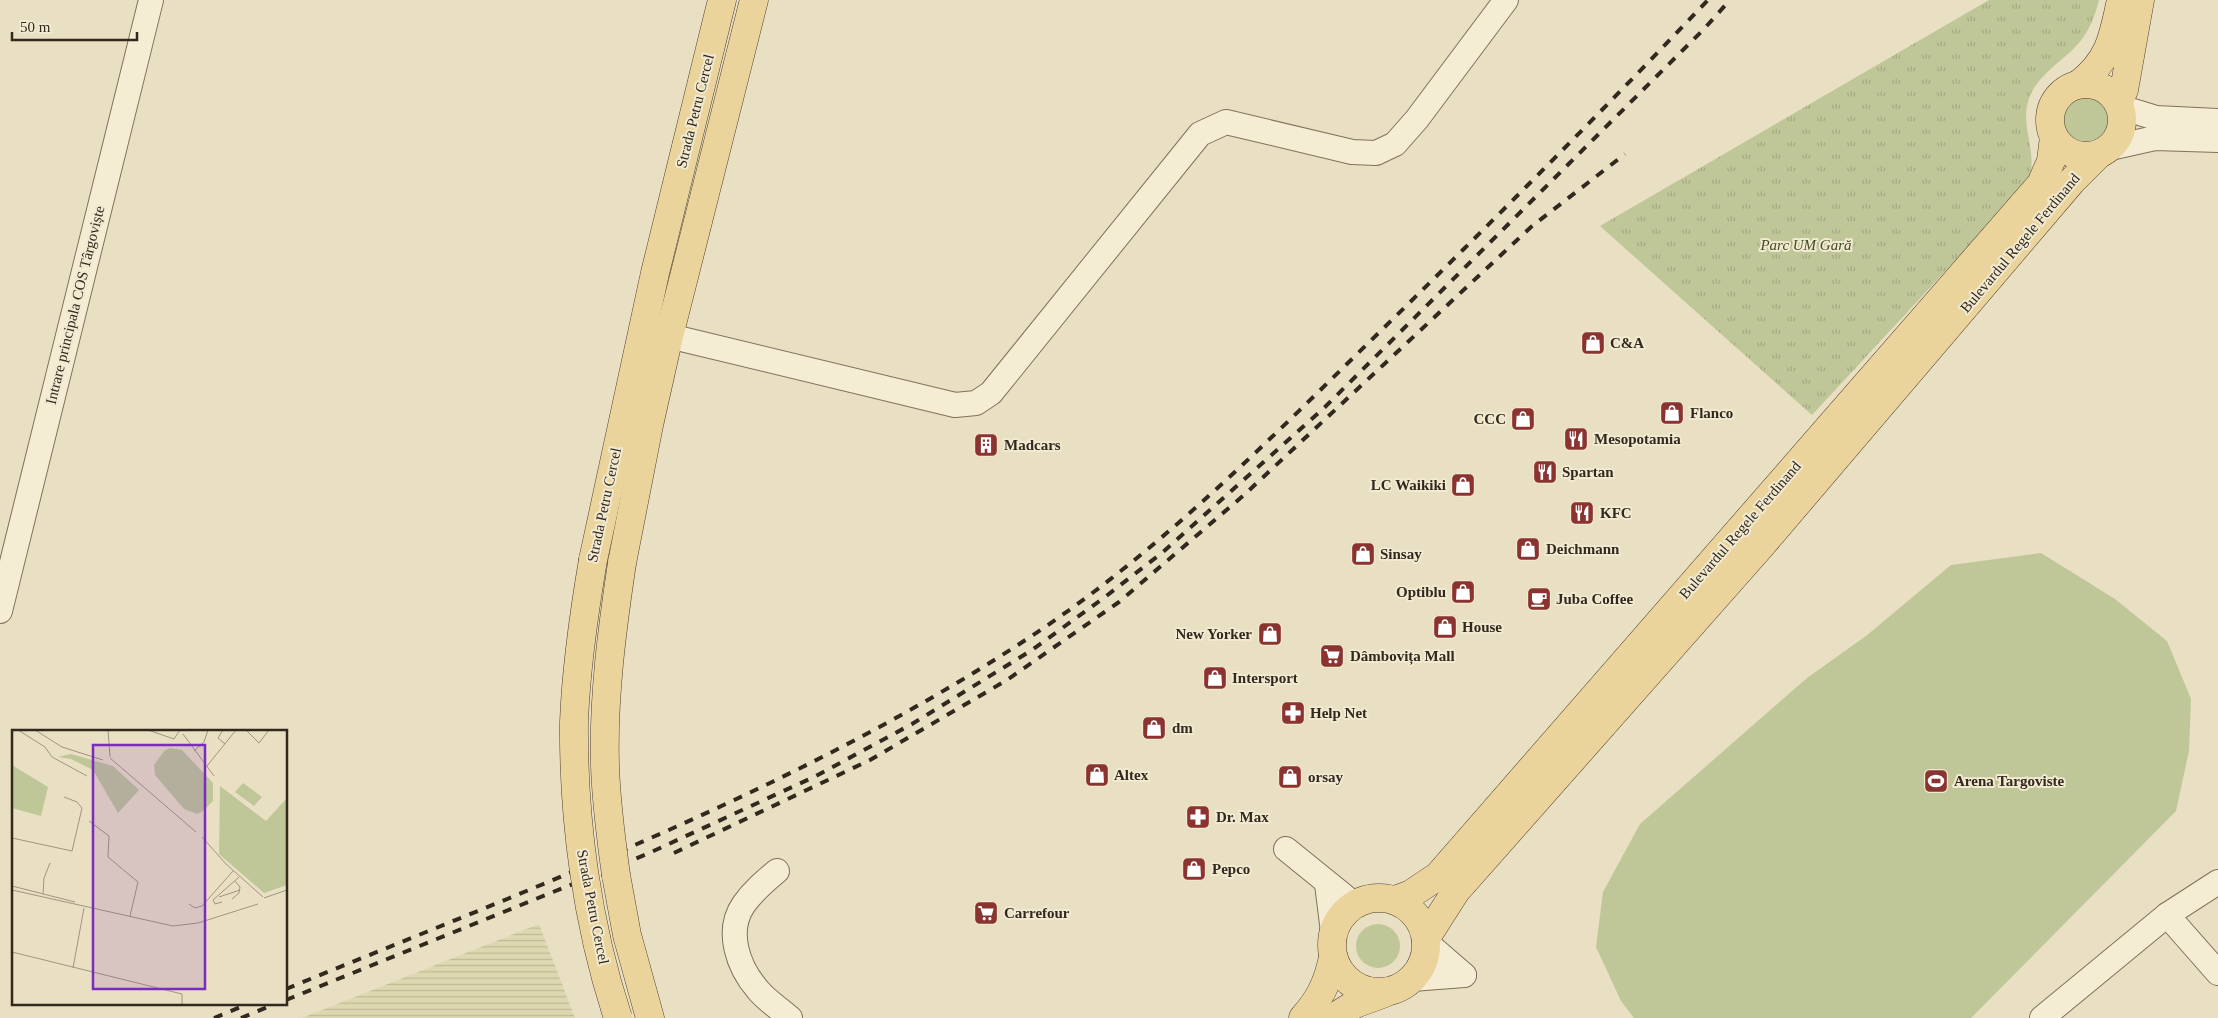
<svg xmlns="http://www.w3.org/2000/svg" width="2218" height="1018" font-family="Georgia,serif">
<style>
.farmland{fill:url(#farmland-rules)}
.grass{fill:#bfc697}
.park{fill:url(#park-tufts)}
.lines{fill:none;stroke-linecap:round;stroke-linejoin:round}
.minor-casing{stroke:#81715b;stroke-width:26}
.major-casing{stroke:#4f3f2f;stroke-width:29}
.minor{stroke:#f5ecd4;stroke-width:24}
.major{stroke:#ead49c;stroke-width:28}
.rail{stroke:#32281e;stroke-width:4;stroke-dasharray:9 9;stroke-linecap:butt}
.major-bridge-casing{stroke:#4f3f2f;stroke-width:29;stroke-linecap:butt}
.major-bridge{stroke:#ead49c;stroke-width:28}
.labels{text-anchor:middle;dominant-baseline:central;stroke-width:4;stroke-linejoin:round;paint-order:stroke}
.street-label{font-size:15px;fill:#32281e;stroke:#f1e9d0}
.park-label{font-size:15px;font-style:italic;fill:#414d26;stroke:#f1e9d0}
.poi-label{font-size:15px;font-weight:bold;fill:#32281e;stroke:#f1e9d0;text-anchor:start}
.inset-road{fill:none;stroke:#a09680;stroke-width:1}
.view{fill:#7b2cbf;fill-opacity:0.15;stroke:#7b2cbf;stroke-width:2.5}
.inset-edge{fill:none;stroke:#32281e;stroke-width:2.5}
</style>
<defs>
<pattern id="farmland-rules" width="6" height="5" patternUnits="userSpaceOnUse" patternTransform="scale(1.25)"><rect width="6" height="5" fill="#ded8b0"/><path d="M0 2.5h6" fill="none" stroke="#bfb997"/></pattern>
<pattern id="park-tufts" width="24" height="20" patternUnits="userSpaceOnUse" patternTransform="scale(1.25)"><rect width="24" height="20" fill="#bfc697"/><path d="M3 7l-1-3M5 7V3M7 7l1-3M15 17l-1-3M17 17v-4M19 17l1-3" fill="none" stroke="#a5aa82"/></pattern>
</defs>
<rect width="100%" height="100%" fill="#e9dfc2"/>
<polygon class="farmland" points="539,924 575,1018 302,1018"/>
<g class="grass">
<circle cx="2086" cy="121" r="23"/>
<polygon points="2041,553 2115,599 2167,641 2191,699 2189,751 2176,811 1971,1018 1634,1018 1621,1001 1596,947 1603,892 1640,824 1807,678 1866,636 1951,565"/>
<circle cx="1378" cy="946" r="22"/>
</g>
<path class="park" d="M1989,0H2099C2095,16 2089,32 2078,44C2062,62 2034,77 2028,102C2020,130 2041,157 2026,184L1812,415L1600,226Z"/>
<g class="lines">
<defs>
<g id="minor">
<polyline points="2120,107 2156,118 2218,121"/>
<polyline points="2110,148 2155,138 2218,140"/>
<polyline points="669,336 955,405 976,403 991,393 1200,134 1226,122 1352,152 1376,153 1395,144 1417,119 1506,0"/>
<polyline points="0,611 151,0"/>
<polyline points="1286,849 1354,904"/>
<path d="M777,871C765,881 753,891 744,904C725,931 738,967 758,990C766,1000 780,1009 790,1018"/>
<polyline points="1327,884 1333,932"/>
<polyline points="2167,915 2218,973"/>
<polyline points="1427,943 1464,975"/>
<polyline points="1412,979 1464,975"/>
<polyline points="2042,1018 2167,915 2218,882"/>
</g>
<g id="major">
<circle cx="2086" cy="120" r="36"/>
<path d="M2079,84C2110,60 2113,37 2121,0"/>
<polyline points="2118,103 2124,90 2140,0"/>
<polyline points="593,560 655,273 722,0"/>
<polyline points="622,563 649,425 669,336 754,0"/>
<polyline points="616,875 627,935 650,1018"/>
<circle cx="1379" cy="945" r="47"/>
<polyline points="1395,900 1411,894 1438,876 2041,184 2051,161 2054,137"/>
<polyline points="1426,938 1456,891 1760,547 2072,181 2098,155"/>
<path d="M1303,1018C1320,999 1328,982 1333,957"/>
<polyline points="1333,1018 1355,1004 1385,993"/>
</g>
</defs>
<use href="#minor" class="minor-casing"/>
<use href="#major" class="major-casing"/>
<use href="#minor" class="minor"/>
<use href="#major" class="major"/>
<g class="rail">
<polyline points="674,853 870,760 1007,680 1119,602 1244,495 1531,227 1625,154"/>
<path d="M286,989C539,885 797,790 1027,639C1148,560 1251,458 1354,357C1474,240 1592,122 1708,0"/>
<polyline points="286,1000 647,854 816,776 912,724 1032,650 1105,597 1163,552 1323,409 1704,29 1730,0"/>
<polyline points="214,1018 248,1004"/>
<polyline points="241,1018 275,1004"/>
</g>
<defs>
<g id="major-bridge">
<path d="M593,560C584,613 576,668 574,722C573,820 587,924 618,1018"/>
<path d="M616,875C611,839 606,802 605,765C603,697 612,630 622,563"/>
</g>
</defs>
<use href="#major-bridge" class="major-bridge-casing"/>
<use href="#major-bridge" class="major-bridge"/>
</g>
<defs>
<symbol id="shop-square" viewBox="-11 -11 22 22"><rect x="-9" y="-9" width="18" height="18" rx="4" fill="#8a3330" stroke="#f1e9d0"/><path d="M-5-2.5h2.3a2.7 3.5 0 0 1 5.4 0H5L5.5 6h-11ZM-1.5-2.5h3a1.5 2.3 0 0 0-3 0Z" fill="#fff"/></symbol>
<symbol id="restaurant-square" viewBox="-11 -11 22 22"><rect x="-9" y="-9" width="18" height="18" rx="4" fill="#8a3330" stroke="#f1e9d0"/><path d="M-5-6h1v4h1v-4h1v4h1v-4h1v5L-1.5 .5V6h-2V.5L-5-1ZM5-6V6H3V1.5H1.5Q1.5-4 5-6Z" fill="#fff"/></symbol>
<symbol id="building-square" viewBox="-11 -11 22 22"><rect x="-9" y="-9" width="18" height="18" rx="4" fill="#8a3330" stroke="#f1e9d0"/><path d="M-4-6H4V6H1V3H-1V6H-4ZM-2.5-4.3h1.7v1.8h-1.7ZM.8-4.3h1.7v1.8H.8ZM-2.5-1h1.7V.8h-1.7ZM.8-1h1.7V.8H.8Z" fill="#fff"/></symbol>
<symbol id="cafe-square" viewBox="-11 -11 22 22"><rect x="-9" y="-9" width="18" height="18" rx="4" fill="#8a3330" stroke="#f1e9d0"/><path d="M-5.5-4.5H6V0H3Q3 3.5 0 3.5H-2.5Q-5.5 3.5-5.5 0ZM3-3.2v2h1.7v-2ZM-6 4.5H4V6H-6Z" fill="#fff"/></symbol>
<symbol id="supermarket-square" viewBox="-11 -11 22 22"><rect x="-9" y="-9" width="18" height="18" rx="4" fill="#8a3330" stroke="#f1e9d0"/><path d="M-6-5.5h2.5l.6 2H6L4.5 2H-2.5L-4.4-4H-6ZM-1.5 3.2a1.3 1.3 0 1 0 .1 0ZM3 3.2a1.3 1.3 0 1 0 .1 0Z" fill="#fff"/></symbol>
<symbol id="pharmacy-square" viewBox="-11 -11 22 22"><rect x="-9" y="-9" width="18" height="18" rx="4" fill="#8a3330" stroke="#f1e9d0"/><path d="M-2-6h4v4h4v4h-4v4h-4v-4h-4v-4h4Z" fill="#fff"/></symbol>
<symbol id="stadium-square" viewBox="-11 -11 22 22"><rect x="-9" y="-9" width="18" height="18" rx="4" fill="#8a3330" stroke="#f1e9d0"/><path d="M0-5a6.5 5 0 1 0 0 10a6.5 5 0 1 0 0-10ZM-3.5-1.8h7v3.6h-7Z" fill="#fff"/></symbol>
</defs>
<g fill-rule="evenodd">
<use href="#shop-square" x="1579" y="329" width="28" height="28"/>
<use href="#shop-square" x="1658" y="399" width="28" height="28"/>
<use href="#shop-square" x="1509" y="405" width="28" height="28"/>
<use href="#restaurant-square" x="1562" y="425" width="28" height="28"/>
<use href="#building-square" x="972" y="431" width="28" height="28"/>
<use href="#restaurant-square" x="1531" y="458" width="28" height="28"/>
<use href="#shop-square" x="1449" y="471" width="28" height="28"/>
<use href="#restaurant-square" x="1568" y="499" width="28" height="28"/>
<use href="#shop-square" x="1514" y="535" width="28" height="28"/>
<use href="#shop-square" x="1349" y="540" width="28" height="28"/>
<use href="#shop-square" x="1449" y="578" width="28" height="28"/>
<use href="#cafe-square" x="1525" y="585" width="28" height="28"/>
<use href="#shop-square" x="1431" y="613" width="28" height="28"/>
<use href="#shop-square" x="1256" y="620" width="28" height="28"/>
<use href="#supermarket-square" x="1318" y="642" width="28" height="28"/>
<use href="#shop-square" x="1201" y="664" width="28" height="28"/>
<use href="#pharmacy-square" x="1279" y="699" width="28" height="28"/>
<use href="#shop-square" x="1140" y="714" width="28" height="28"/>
<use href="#shop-square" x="1083" y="761" width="28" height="28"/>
<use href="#shop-square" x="1276" y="763" width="28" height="28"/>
<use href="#stadium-square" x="1922" y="767" width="28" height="28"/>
<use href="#pharmacy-square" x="1184" y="803" width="28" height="28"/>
<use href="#shop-square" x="1180" y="855" width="28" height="28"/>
<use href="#supermarket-square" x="972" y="899" width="28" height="28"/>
</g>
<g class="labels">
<g class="street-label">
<text transform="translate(695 111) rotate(-76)">Strada Petru Cercel</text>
<text transform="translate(2020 243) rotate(-50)">Bulevardul Regele Ferdinand</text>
<text transform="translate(75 305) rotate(-76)">Intrare principala COS Târgoviște</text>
<text transform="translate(604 505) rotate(-78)">Strada Petru Cercel</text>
<text transform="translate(1740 530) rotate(-49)">Bulevardul Regele Ferdinand</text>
<text transform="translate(593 907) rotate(79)">Strada Petru Cercel</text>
</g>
<g class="park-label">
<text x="1806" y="245">Parc UM Gară</text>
</g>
<g class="poi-label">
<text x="1610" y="343">C&amp;A</text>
<text x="1690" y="413">Flanco</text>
<text x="1506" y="419" text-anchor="end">CCC</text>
<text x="1594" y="439">Mesopotamia</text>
<text x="1004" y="445">Madcars</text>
<text x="1562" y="472">Spartan</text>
<text x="1446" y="485" text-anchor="end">LC Waikiki</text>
<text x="1600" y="513">KFC</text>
<text x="1546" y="549">Deichmann</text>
<text x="1380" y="554">Sinsay</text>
<text x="1446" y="592" text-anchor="end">Optiblu</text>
<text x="1556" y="599">Juba Coffee</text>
<text x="1462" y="627">House</text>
<text x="1252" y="634" text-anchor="end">New Yorker</text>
<text x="1350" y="656">Dâmbovița Mall</text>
<text x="1232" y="678">Intersport</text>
<text x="1310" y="713">Help Net</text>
<text x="1172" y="728">dm</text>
<text x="1114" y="775">Altex</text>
<text x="1308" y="777">orsay</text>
<text x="1954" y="781">Arena Targoviste</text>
<text x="1216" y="817">Dr. Max</text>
<text x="1212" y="869">Pepco</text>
<text x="1004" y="913">Carrefour</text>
</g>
</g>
<g transform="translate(12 730)">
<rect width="275" height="275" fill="#e9dfc2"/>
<path d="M158,18L170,20L201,53V71L191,81L185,84L172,79L143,45L142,35L152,21ZM0,35L36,57L29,86L0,78ZM231,53L250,67L242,76L223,62ZM208,56L254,91L275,68V155L252,163L207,124Z" fill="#bfc697"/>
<path d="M59,24L101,36L127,60L106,83L81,40L59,29L46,27Z" fill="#bfc697"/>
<path class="inset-road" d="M6,0L33,17L40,27L75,46M23,0L50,17L91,30M96,0L98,27M136,0L162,9L168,0M211,0L206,8L213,14M234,0L247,13L257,0M171,4L202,46M182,21L192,12L196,0M98,28L184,102M195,36L224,0M77,91L97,106L96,127L126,152L118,186M190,107L214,134L251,167M0,108L60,121L70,78L65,72L52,67M0,156L63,172M0,160L161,196L186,193L246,174M31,164L32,148L38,133M207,167L228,160M252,168L275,160M220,169L227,163L228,157L223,151M210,172L203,174L201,170L227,147M177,174L183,178L190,176L221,141M0,222L170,264V275M61,238L72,178"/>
<path class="view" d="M81,15H193V259H81Z"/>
<rect width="275" height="275" class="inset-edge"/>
</g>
<path d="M12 32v8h125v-8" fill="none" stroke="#32281e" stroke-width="2.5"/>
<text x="20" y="32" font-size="15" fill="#32281e" stroke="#f1e9d0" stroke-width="4" paint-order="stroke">50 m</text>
</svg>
